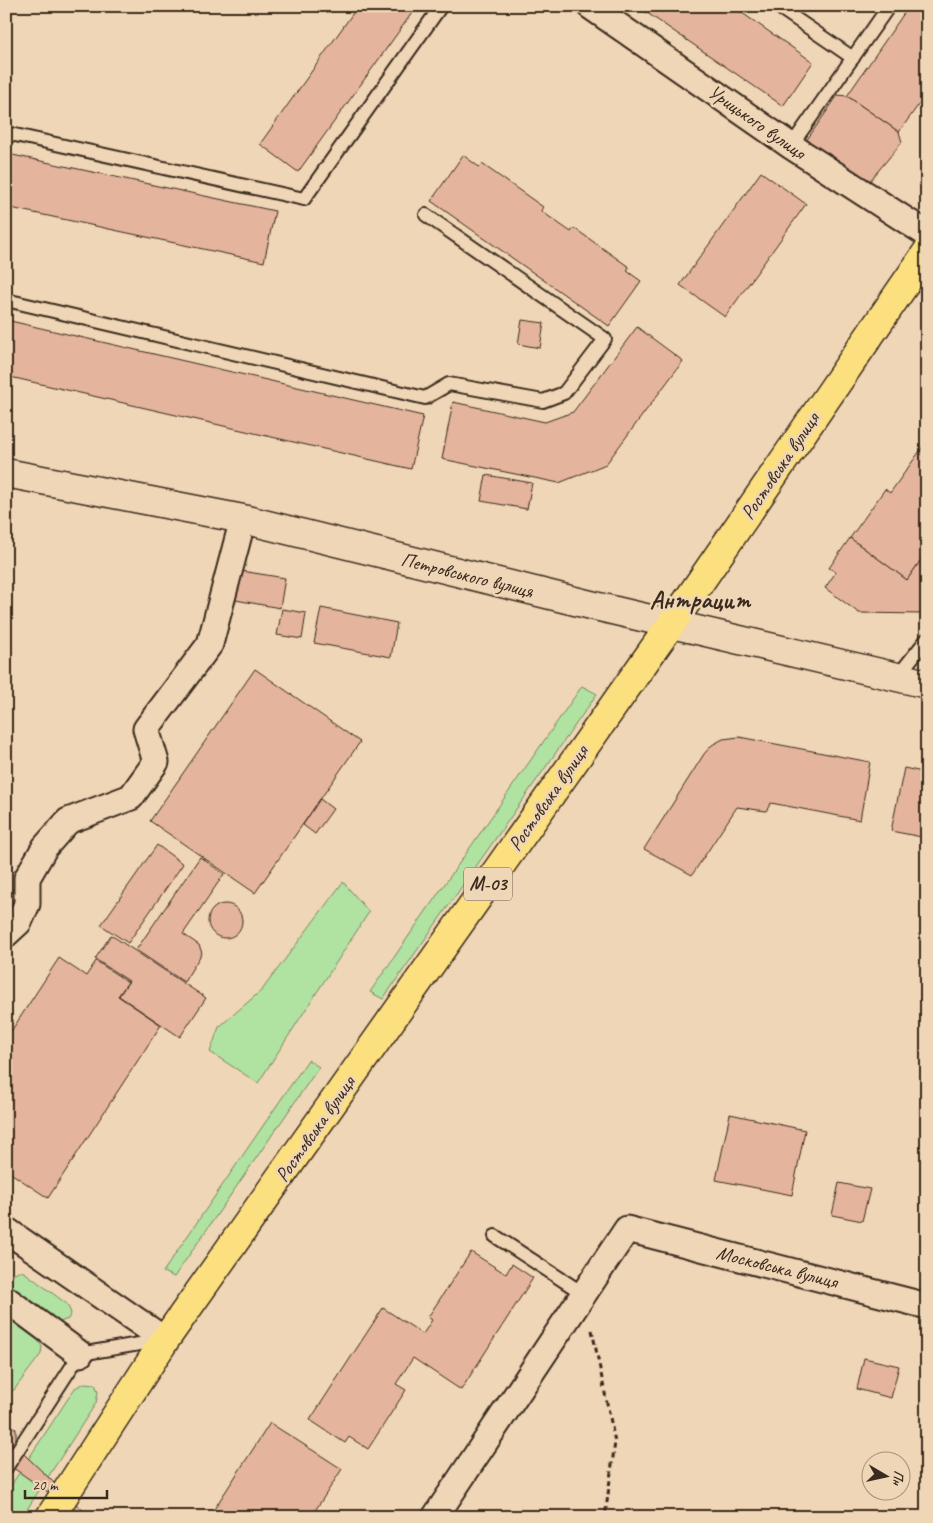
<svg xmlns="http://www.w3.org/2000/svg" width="933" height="1523" font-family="Caveat,sans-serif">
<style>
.green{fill:#b0e2a2;stroke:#768660}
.building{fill:#e4b49c;stroke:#3b2a1e}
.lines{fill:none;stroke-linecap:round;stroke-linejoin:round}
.lane-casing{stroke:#3b2a1e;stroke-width:16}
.street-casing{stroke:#3b2a1e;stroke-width:29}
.secondary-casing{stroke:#3b2a1e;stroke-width:31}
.highway-casing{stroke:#3b2a1e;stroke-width:31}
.path{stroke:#3b2a1e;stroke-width:3;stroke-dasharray:5 4;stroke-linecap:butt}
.lane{stroke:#eed6b6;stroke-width:12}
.street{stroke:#eed6b6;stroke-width:25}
.secondary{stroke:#eed6b6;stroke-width:28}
.highway{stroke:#fce080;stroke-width:28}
.labels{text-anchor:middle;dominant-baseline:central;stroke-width:5;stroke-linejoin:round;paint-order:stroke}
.shield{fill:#eed6b6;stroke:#715e4c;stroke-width:1}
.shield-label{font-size:19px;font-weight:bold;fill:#3b2a1e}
.street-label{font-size:20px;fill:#3b2a1e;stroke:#eed6b6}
.district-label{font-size:25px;font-weight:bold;fill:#3b2a1e;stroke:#eed6b6}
</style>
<rect width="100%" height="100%" fill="#eed6b6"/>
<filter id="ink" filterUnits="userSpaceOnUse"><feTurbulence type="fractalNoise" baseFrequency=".02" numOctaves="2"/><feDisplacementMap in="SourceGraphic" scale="10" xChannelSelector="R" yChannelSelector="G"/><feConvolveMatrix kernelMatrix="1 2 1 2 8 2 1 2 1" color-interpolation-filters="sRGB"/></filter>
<g filter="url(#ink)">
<g class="green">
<polygon points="582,686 597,694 383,999 370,992"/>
<polygon points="343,882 369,912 258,1083 210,1052 219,1027 262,990"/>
<polygon points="308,1060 319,1067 174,1277 163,1272"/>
<polygon points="18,1271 24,1272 67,1304 71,1313 68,1319 60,1322 55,1319 12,1289 8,1283 12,1275"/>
<polygon points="6,1317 39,1341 42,1347 41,1354 14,1390 6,1390"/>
<polygon points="85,1383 95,1384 98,1392 96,1403 22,1517 6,1517 6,1493 75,1388"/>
</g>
<g class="building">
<polygon points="358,6 417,6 298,172 260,144"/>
<polygon points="637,6 732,6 813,62 783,106"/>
<polygon points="909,6 927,6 927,93 899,132 847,96"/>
<polygon points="838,95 847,96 899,132 902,142 869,182 806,141"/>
<polygon points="8,154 275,211 264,262 6,207"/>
<polygon points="463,155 479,167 482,164 543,207 541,211 571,232 574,228 629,267 627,271 641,281 609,326 431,201"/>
<polygon points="761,172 806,204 725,317 680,285"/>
<polygon points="6,320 423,416 411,469 6,376"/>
<polygon points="522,320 544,323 540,348 518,344"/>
<polygon points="637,327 683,361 606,464 559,483 442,459 453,402 545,422 573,412"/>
<polygon points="927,441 927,560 923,557 907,580 850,538 885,489 890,493"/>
<polygon points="486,475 532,483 527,509 481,501"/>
<polygon points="850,538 907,580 923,557 927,560 927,610 924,614 859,613 825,588 836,572 829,568"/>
<polygon points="235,570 285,578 280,608 230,599"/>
<polygon points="321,608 397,623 391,657 314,643"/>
<polygon points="282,609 306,613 302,639 277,635"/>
<polygon points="255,669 360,742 255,893 150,821"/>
<polygon points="739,737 870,762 860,820 771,803 766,811 737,807 692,875 644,849 704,754 712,745 723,739"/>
<polygon points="904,768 927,773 927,838 891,831"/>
<polygon points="320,799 333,809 315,834 303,825"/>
<polygon points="157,845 183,864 128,943 101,925"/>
<polygon points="200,857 224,874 183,934 199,945 202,953 184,982 136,950"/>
<polygon points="8,886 19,897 6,909 6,887"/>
<circle cx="225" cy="921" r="17"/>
<polygon points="111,935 206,998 180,1037 119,996 129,981 95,959"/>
<polygon points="59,958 86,976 96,961 128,982 118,996 161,1025 48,1198 6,1170 6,1039"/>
<polygon points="730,1114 805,1130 792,1195 716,1180"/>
<polygon points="839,1183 870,1189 862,1221 832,1215"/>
<polygon points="471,1252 506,1274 512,1264 533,1278 461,1390 413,1358 396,1384 406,1390 368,1449 349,1437 345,1443 310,1420 383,1308 423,1334 432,1320 428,1317"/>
<polygon points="864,1358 899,1366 891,1398 857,1389"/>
<polygon points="6,1422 16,1429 16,1443 6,1460"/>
<polygon points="270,1423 342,1469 311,1517 209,1517"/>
<polygon points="6,1437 90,1517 84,1517 6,1463"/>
</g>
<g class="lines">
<defs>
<g id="lane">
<polyline points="777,6 853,58"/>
<polyline points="6,133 304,199 441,6"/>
<polyline points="791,146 889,6"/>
<polyline points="6,300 425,398 449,384 543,401 564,393 605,339 426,215"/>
<polyline points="897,677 927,639"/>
<polyline points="495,1236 584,1294"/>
<polyline points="6,1468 80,1354 163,1340"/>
</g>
<g id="street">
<polyline points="590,6 791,146 927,234"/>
<polyline points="6,934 19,922 27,904 27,878 45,847 68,821 131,797 156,762 146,729 210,644 243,519"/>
<polyline points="6,1230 165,1340"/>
<polyline points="6,1299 80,1354"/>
<polyline points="435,1517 627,1229 927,1306"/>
</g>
<polyline id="secondary" points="6,473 243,519 599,607 927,684"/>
<polyline id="highway" points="50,1517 165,1340 672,623 927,252"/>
</defs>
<use href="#lane" class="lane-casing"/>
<use href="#street" class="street-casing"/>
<use href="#secondary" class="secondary-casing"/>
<use href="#highway" class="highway-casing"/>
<polyline class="path" points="592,1330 615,1442 605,1517"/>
<use href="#lane" class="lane"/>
<use href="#street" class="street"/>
<use href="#secondary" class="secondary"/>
<use href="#highway" class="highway"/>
</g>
</g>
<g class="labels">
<rect class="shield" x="464" y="867.5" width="48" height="33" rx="4"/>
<g class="shield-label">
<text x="488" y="884">М-03</text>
</g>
<g class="street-label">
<text transform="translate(757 122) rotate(35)">Урицького вулиця</text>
<text transform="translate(780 466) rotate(-56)">Ростовська вулиця</text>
<text transform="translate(467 575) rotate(14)">Петровського вулиця</text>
<text transform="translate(548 798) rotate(-55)">Ростовська вулиця</text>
<text transform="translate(315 1129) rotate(-55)">Ростовська вулиця</text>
<text transform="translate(777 1267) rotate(14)">Московська вулиця</text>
</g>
<g class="district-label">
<text x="700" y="600">Антрацит</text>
</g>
</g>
<rect width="933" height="1523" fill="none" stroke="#eed6b6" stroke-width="25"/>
<rect x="12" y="12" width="908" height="1498" fill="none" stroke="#3b2a1e" stroke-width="2" filter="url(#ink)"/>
<g transform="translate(886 1476) rotate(99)"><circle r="24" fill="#eed6b6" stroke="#a69179"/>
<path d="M0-4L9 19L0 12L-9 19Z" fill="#3b2a1e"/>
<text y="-8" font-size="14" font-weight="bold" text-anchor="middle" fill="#3b2a1e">Пн</text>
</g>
<path d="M25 1490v8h82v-8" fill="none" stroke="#3b2a1e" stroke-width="2.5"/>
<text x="32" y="1490" font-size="15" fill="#3b2a1e" stroke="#eed6b6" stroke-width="4" paint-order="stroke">20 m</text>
</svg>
